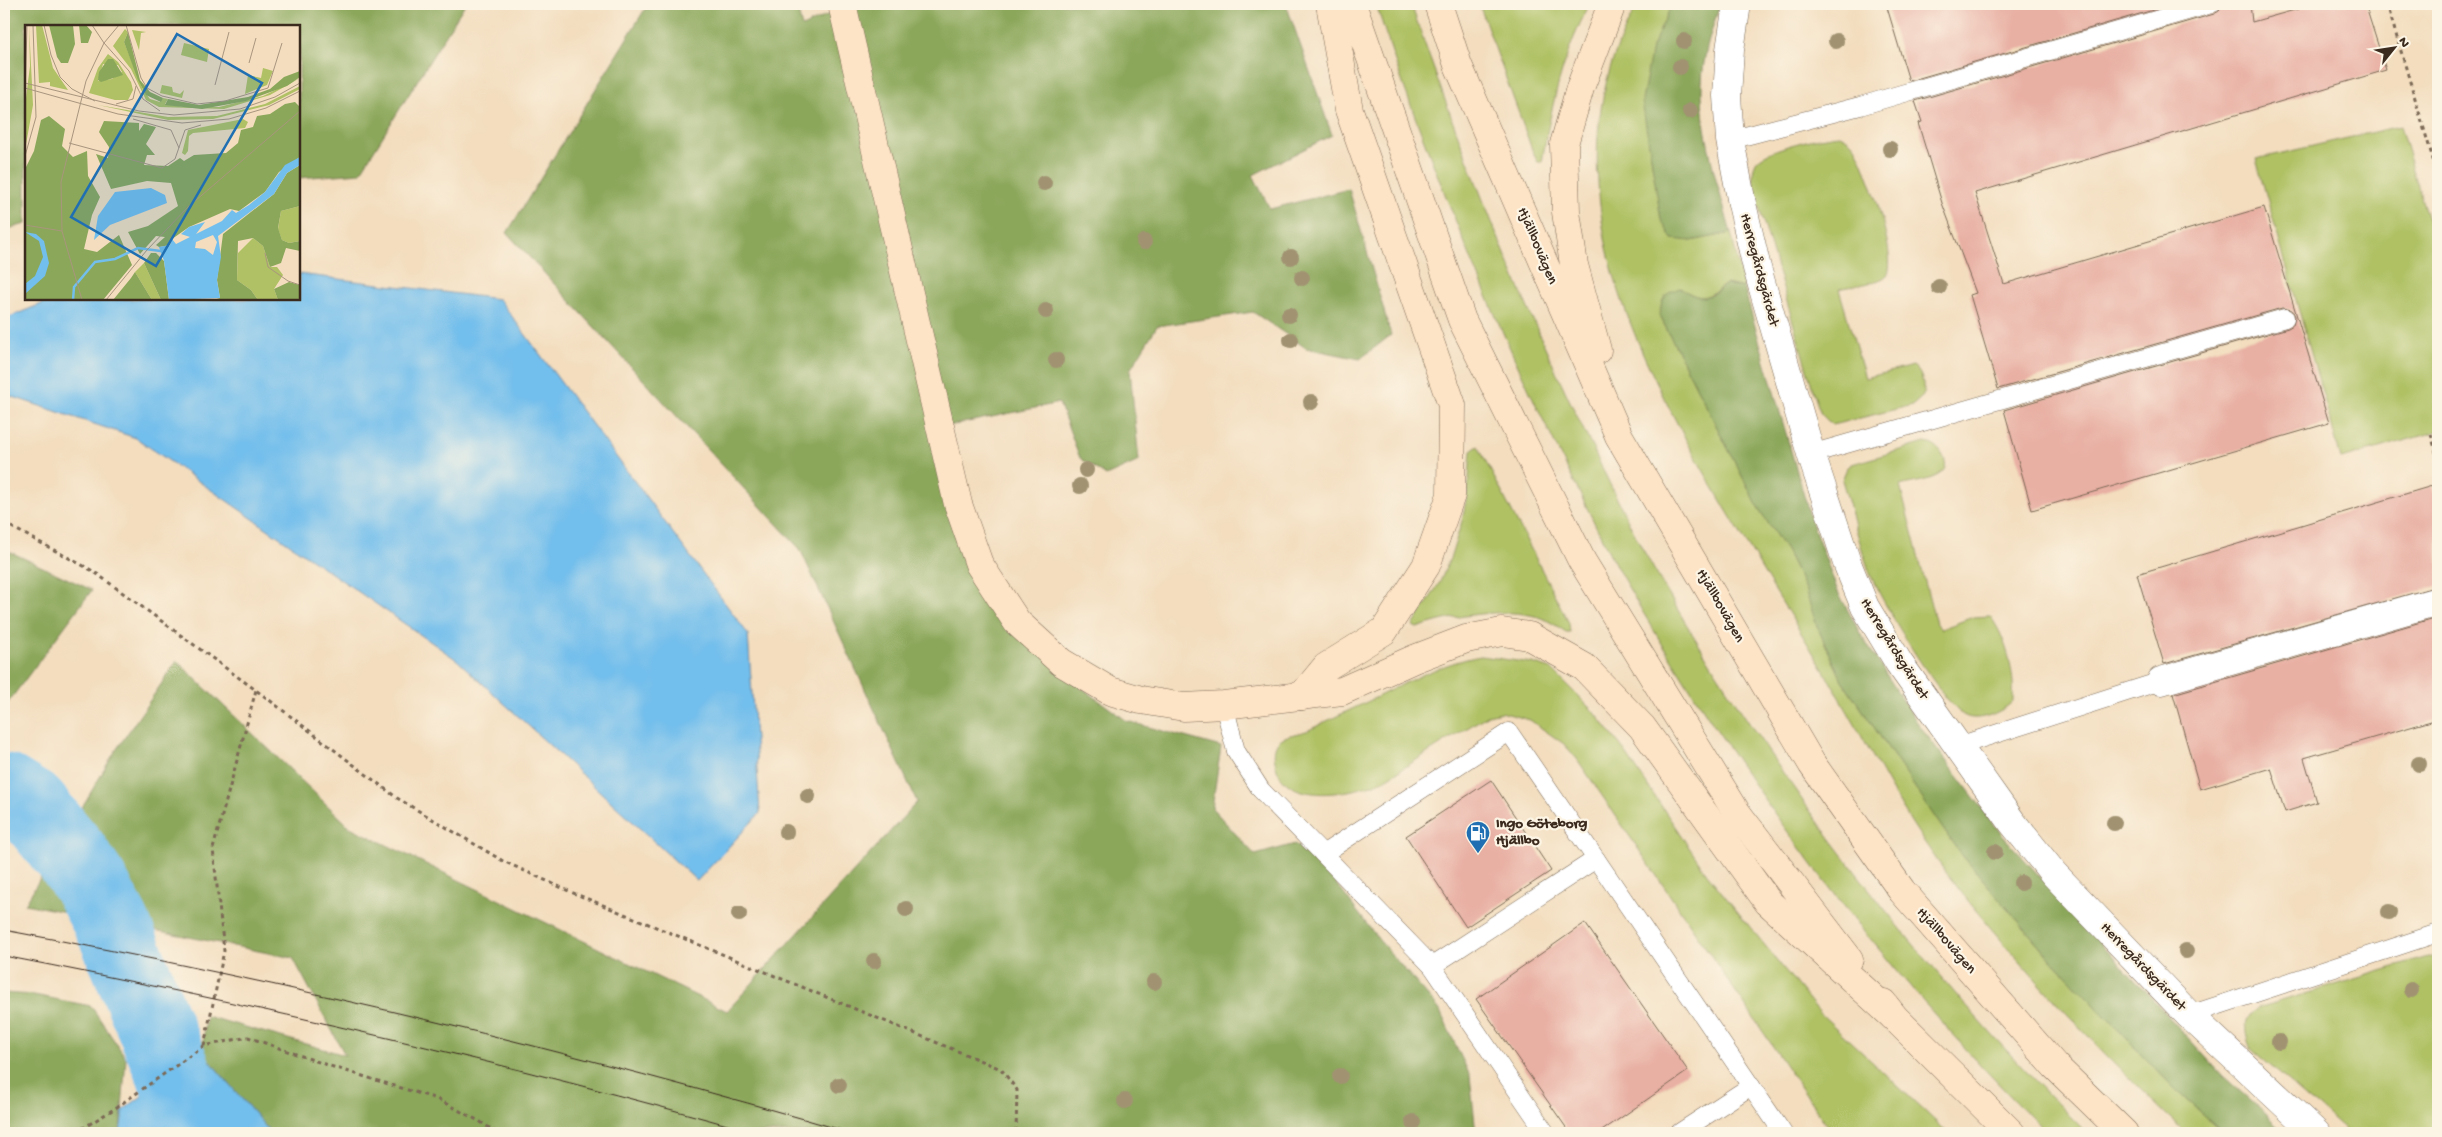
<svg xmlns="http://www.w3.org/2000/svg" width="2442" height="1137" font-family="'Gochi Hand',sans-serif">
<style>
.green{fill:#afc164;stroke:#757641}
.forest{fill:#8ba75a;stroke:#63683c}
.water{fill:#72beec;stroke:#567485}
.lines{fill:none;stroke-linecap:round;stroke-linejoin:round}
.river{stroke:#72beec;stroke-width:76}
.building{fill:#e8afa3}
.lane-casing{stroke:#7b6956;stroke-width:19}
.street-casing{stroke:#7b6956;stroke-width:29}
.secondary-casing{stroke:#7b6956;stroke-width:29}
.path{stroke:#7b6956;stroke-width:3;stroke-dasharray:4 4;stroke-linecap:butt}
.lane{stroke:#fff;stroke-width:18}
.street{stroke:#fff;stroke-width:28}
.secondary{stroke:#fee4c6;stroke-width:28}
.tram{stroke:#3b2a1e;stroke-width:1}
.tree{fill:#a19372}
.labels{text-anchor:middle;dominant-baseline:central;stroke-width:4.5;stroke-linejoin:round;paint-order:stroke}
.street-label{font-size:15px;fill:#3b2a1e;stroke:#fcf5e5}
.poi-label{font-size:15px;font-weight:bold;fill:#3b2a1e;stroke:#fcf5e5;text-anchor:start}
.inset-river{fill:none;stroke:#72beec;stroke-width:2.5}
.inset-road{fill:none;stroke:#a9957e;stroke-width:1}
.view{fill:#1f6fb2;fill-opacity:0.15;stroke:#1f6fb2;stroke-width:2.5}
.inset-edge{fill:none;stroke:#3b2a1e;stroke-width:2.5}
</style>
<rect width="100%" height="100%" fill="#fcf5e5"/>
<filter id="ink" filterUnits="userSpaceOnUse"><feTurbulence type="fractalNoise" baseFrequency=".02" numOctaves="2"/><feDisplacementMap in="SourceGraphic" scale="10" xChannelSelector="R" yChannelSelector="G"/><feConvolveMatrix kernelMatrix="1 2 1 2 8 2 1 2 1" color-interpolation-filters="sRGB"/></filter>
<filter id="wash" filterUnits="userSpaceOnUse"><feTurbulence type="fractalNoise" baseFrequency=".0096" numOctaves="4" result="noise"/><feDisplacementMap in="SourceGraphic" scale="20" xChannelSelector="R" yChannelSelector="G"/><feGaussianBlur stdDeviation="1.12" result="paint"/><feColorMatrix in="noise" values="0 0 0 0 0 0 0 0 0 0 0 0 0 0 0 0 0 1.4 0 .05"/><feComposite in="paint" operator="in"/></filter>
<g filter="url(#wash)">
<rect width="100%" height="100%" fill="#f3ddbe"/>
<g class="green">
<path d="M1376,4H1411C1463,156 1522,305 1593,449C1615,495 1637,541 1663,585C1780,785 1921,971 2087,1133H2047C1879,968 1737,777 1620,573C1605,546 1592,517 1578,490C1534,404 1495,318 1459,229C1429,155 1400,80 1376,4Z"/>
<path d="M1479,4H1590C1563,53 1551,107 1542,162H1538L1534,155Z"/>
<path d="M1638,4H1672L1655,171L1661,220L1691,241L1731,233L1744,288L1726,284C1706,298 1703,302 1680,288L1660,316L1759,509L1787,552L1805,589L1817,626L1842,680L1956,848L2050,958L2172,1086L2224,1133H2186C2131,1082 2079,1028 2029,972C1992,930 1956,889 1925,843C1893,797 1869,748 1841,700C1818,660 1793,620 1769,581C1710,482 1632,361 1607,248C1589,160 1594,82 1638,4Z"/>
<polygon points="2400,126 2438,254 2438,431 2341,459 2256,159"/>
<path d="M1840,135C1846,138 1851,141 1855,147C1866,164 1899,259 1887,275C1881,283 1850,286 1839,289L1865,378L1913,366C1923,373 1924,385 1923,396L1913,405L1832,425L1821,414L1816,400L1756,197C1755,186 1750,173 1756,162C1764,149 1823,136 1840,135Z"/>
<path d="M1925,443C1933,444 1939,448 1943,456C1956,480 1914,481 1900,486L1936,624L1941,629L1973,617L1990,616C2007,639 2015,673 2013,701C2004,711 1979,723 1965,716C1944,706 1878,597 1869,571C1859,542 1851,510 1842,480L1847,468L1852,464Z"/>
<path d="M1478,446L1569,623L1570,632H1566C1557,626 1548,620 1538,617C1506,607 1449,616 1417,628L1413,626L1440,582L1451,556L1462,521L1468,490L1471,451Z"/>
<path d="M1481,656L1532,663L1551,669L1596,714L1621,746L1707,874L1806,996L1820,1013L1948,1133H1832L1577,759L1564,744L1530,720L1501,712L1488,715L1386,779C1359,792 1291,808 1277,769C1275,762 1272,751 1277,743C1282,734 1302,734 1311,729C1330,719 1350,710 1369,701C1405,683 1441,663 1481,656Z"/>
<path d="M2438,954V1133H2348L2251,1049C2244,1033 2242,1018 2258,1008Z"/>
</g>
<g class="forest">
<polygon points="4,4 465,4 360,173 299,178 299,26 26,26 26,224 4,230"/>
<polygon points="648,4 796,4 802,27 852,4 1286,4 1332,135 1253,175 1270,209 1349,189 1391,335 1360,359 1306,348 1253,312 1157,326 1130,370 1139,461 1106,476 1080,458 1059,403 944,427 976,553 1070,679 1127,721 1221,747 1212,808 1255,855 1295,844 1331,877 1379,940 1439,1009 1470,1076 1476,1133 271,1133 202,1052 206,1016 345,1055 293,958 25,904 114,753 177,661 350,827 727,1011 917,802 800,549 507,233"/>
<path d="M1672,4H1720C1714,23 1707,43 1704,63C1695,116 1717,182 1731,233L1691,241L1672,239L1661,220L1642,101L1652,47Z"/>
<path d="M1726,284L1744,288L1811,520L1838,592L1861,635L1917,722L2003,836L2223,1076L2287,1133H2224L2172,1086L2050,958L1956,848L1842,680L1817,626L1805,589L1787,552L1759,509L1660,316C1661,299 1664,293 1680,288C1703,302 1707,299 1726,284Z"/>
<polygon points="4,549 92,590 4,708"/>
<polygon points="4,993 34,995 91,1006 126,1058 120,1133 4,1133"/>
</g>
<g class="water">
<polygon points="299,274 499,299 748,634 760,813 697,881 457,660 136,438 4,394 4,319 54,299 299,299"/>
<polygon points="202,1052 271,1133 120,1133 123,1110"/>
</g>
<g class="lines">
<polyline class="river" points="4,791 32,808 71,855 91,885 112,924 174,1073 194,1133"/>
</g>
<g id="blocks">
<g class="building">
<polygon points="1886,4 2174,4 1909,81"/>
<polygon points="2221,4 2250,4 2252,22 2316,4 2365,4 2386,70 1975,193 2004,284 2264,207 2329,423 2032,510 2004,410 2288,328 2293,325 2295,316 2292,310 2282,308 1998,389 1970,295 1976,293 1942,203 1918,123 1922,122 1915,101 2214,14 2219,11"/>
<polygon points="2432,486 2438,507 2438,586 2164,664 2137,574"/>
<polygon points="2438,617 2438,719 2304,758 2317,802 2285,812 2271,768 2200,789 2173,694"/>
<polygon points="1491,780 1551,871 1466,927 1406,836"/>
<polygon points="1585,923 1688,1071 1599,1133 1570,1133 1476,999"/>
</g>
</g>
</g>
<g filter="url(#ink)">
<use href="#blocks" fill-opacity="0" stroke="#7b6956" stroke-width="1"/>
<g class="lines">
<defs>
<g id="lane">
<polyline points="1730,140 1860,106 2211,4"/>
<polyline points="1811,454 2285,318"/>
<polyline points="1224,705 1236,751 1261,790 1432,966 1596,859 1783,1133"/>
<polyline points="1958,746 2161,681"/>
<polyline points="1323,854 1509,732 1596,859"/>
<polyline points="1432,966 1546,1133"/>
<polyline points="2189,1015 2438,933"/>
<polyline points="1679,1133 1751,1086"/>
</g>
<g id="street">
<polyline points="1737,4 1730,50 1727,96 1730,140 1742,204 1757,268 1811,454 1847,563 1865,607 1899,663 2012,822 2054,874 2189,1015 2316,1133"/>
<polyline points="2161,681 2438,601"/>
</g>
<g id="secondary">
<polyline points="842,4 958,504 979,564 1017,622 1061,662 1110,691 1141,700 1184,707 1224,705 1342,691 1414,659 1466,639 1502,632 1529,636 1584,667 1642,727 1768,902 1894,1017"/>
<polyline points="1352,4 1462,320 1582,561 1737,813 1849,959"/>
<polyline points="1438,4 1458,65 1619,436 1812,764 1902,891 2055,1066 2124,1133"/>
<polyline points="1597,350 1574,265 1566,212 1564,144 1580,88 1612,4"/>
<polyline points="1302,696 1326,667 1384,631 1426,566 1451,495 1452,405 1349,110 1330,4"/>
<polyline points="1883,1003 1894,1017 2011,1133"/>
</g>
</defs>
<use href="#lane" class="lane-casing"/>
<use href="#street" class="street-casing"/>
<use href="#secondary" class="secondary-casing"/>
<g class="path">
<polyline points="2387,4 2438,176"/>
<polyline points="2431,434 2438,459"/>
<polyline points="4,523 93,571 268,699 397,798 503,861 571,892 1001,1069 1017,1090 1016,1133"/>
<polyline points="204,1046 224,951 213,849 256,690"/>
<polyline points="75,1133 114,1109 204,1046 248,1037 327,1065 437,1099 479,1121 497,1133"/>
</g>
<use href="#lane" class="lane"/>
<use href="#street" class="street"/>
<use href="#secondary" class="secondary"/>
<g class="tram">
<path d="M4,930C290,983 573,1051 852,1133"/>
<path d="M4,956C257,1005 508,1063 756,1133"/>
</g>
</g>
<g class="tree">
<circle cx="1684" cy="41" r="8"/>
<circle cx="1836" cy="41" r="8"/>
<circle cx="1680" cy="67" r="8"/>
<circle cx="1690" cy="111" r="8"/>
<circle cx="1890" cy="149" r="8"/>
<circle cx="1044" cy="183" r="8"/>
<circle cx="1144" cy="242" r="8"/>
<circle cx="1291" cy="257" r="8"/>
<circle cx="1302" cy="278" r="8"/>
<circle cx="1939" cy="287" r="8"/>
<circle cx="1046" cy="311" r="8"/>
<circle cx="1289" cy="315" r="8"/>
<circle cx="1291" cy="340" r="8"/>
<circle cx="1056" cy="360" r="8"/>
<circle cx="1311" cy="402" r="8"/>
<circle cx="1086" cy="470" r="8"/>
<circle cx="1080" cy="486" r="8"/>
<circle cx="2419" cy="764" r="8"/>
<circle cx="808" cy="796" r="8"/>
<circle cx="2114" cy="823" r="8"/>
<circle cx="786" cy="832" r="8"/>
<circle cx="1995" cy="852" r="8"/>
<circle cx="2021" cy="883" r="8"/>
<circle cx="906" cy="909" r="8"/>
<circle cx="2389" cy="912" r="8"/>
<circle cx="739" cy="914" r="8"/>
<circle cx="2186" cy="951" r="8"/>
<circle cx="874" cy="961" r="8"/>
<circle cx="1154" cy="982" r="8"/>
<circle cx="2411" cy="990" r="8"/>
<circle cx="2279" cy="1042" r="8"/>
<circle cx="1340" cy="1076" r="8"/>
<circle cx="839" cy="1085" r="8"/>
<circle cx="1125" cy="1101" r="8"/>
<circle cx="1413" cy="1122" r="8"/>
</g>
</g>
<defs>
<symbol id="fuel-pin" viewBox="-11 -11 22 30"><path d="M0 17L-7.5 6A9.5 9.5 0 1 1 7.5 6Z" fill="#1f6fb2" stroke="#fcf5e5"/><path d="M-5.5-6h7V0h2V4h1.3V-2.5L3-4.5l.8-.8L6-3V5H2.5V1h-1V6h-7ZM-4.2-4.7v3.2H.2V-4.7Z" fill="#fff"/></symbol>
</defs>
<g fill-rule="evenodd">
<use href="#fuel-pin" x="1464" y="819" width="28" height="38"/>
</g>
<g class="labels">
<g class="street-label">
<text transform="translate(1537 246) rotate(67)">Hjällbovägen</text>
<text transform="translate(1759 270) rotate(75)">Herregårdsgärdet</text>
<text transform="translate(1720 606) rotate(60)">Hjällbovägen</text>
<text transform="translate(1894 649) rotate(58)">Herregårdsgärdet</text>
<text transform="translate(1946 941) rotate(49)">Hjällbovägen</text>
<text transform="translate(2143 967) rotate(46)">Herregårdsgärdet</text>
</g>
<g class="poi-label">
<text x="1496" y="824">Ingo Göteborg<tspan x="1496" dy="17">Hjällbo</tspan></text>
</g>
</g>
<g transform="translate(25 25)">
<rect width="275" height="275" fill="#f3ddbe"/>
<path d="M4,0L8,80L0,125V81L5,41ZM11,0H17L28,43L43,65L25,61V57L14,58ZM100,4L103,7L99,17L118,65L125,74L135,77L138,73L143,74L140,79L160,82H194L238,71L275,53L245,70L199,84L134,82L121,75L106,44L88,21ZM107,5L121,7L116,8L114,25ZM159,18L184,24L182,37L156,30ZM83,29L93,37L106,57L108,65L103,75H90L64,68L73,43ZM78,39L93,40L97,47L87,54L73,56ZM238,43L248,46L242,60L220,69L223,50L236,53ZM137,60L147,62L148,67L155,69L159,65L157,73L135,68ZM275,61V64L244,80L188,94L143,95L73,80L143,92L192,91L240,79ZM218,94L223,97L220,103L168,108L164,111L163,126L160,130L157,128L163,105ZM275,181V216L264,218L257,215L253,204L256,186ZM228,213L238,221L245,242H252L258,250L249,264L253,275H233L226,265L212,255L213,228ZM119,238L136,275H127L110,247Z" fill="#afc164" fill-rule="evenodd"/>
<path d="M24,0H48L50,19L43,38H36L32,32ZM54,0H61L67,7L63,18H56ZM103,7L115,55L125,67L138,73L136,77L121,70L113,55L99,17ZM83,34H88L98,50L76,57L73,55L74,47ZM275,46V52L262,61L221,76L177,84L140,80L143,74L174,80L223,72L245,64L259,52ZM270,77L275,82V132L254,147L240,167L214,186L205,184L164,202L147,214L145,220L134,222L131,220L140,212L131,211L115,229L103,207L123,201L153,181L146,158L122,156L86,164L71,129L83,133L84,122L74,107L79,96L114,98V106L119,99L131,102L121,119L130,130H122L119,140L143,141L155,133L159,136L169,130L201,128L213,118L216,105L228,102L232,91L245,89L260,79ZM24,91L40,104L37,121L48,132L62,126L63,151L75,172L67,190L59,224L72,227L94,210L107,240L78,275H0V144L9,126L16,95ZM275,140V181L256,186L253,203L257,215L264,218L275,216V226L261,223L256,238L245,242L238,221L228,213L213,216L212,255L226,265L233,275H188L195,273L192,255L198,209L249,169L262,148ZM126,228H131L139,236L144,275H136L119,238ZM110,247L127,275H88L106,253ZM264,257L275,260V275H253L249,264Z" fill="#8ba75a"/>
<path d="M275,132V140L262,148L249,169L193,211L196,232L192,255L195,273L144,275L139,236L134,222L145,220L147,214L151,219L165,212L156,209L164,202L180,197L171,209L197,196L207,185L211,188L224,180L240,167L260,140ZM188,210L192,217L188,230L180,224L170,223L171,217ZM126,163L140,170L142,178L85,200L69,215L73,191L90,167ZM0,207L11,209L19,216L24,238L20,251L0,269V259L10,251L18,232L14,216Z" fill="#72beec" fill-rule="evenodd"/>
<path class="inset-river" d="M48,275L49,262L70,237L90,234L113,223L143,227"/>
<path class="inset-road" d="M19,0L26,30L35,52L47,64L70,76M67,0L79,18M101,0L116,53L122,63L137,71L172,79L200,76L243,63L257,18M79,18L104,46L118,74L135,86M224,38L231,13M0,58L114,86L149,90L215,84L250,72L275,58M190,60L204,7M0,63L93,89L157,98L204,94L241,83L275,66M0,71L2,0M91,79L108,74L111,61M108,94L146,105L154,123M44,118L137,143L150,134L160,105L176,100M0,131L11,92L8,0M0,200L37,206M240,228L243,242L263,256L275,260M57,275L37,206L36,157L61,56L79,18L94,0M81,275L122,225L163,182L275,86"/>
<path class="view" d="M152,9L237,58L131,241L46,192Z"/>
<rect width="275" height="275" class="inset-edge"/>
</g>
<rect width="2442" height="1137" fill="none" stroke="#fcf5e5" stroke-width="20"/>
<g transform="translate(2394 48) rotate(60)" stroke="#fcf5e5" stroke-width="4" paint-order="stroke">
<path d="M0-4L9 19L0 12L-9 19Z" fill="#3b2a1e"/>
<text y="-8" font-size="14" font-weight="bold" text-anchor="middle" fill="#3b2a1e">N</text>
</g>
</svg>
